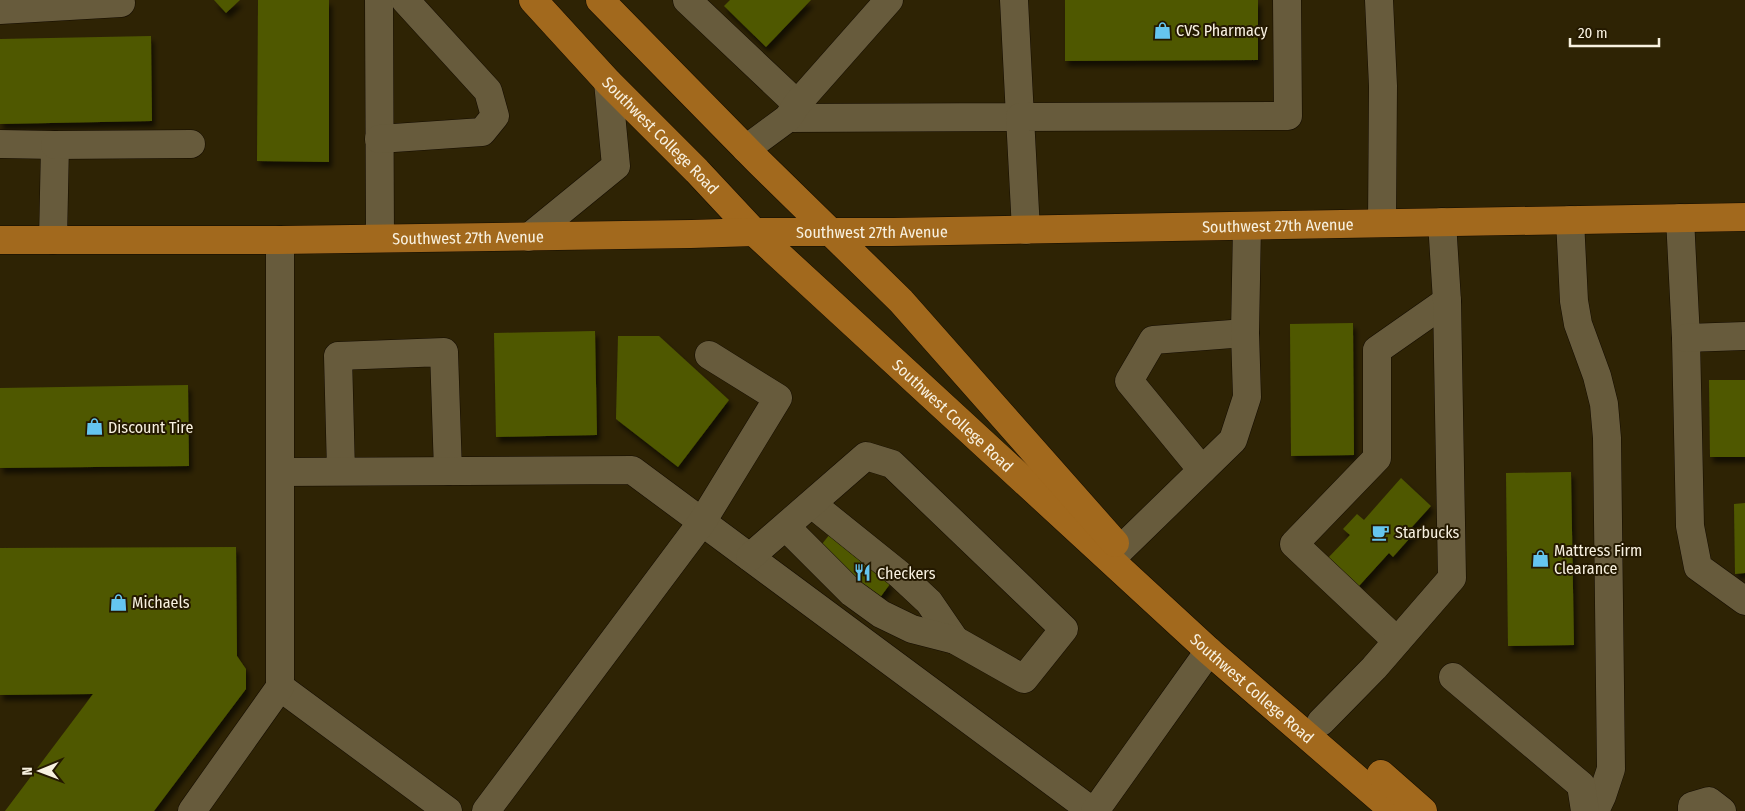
<svg xmlns="http://www.w3.org/2000/svg" width="1745" height="811" font-family="'Fira Sans Condensed',sans-serif">
<style>
.building{fill:#4f5800;filter:url(#shadow)}
.lines{fill:none;stroke-linecap:round;stroke-linejoin:round}
.minor-casing{stroke:#140c00;stroke-width:29}
.major-casing{stroke:#140c00;stroke-width:29}
.minor{stroke:#675b3c;stroke-width:28}
.major{stroke:#a2691d;stroke-width:28}
.labels{text-anchor:middle;dominant-baseline:central;stroke-width:4;stroke-linejoin:round;paint-order:stroke}
.poi-label{font-size:16px;fill:#f8f1e0;stroke:#241900;text-anchor:start}
.street-label{font-size:16px;fill:#f8f1e0;stroke:#241900}
</style>
<defs>
<filter id="shadow"><feDropShadow dx="3" dy="5.5" stdDeviation="2.5" flood-color="#0009"/></filter>
</defs>
<rect width="100%" height="100%" fill="#2e2304"/>
<g class="building">
<polygon points="214,0 240,0 226,13"/>
<polygon points="258,0 329,0 329,162 257,161"/>
<polygon points="730,0 811,0 766,47 724,6"/>
<polygon points="1065,0 1258,0 1258,60 1065,61"/>
<polygon points="151,36 152,121 0,124 0,39"/>
<polygon points="1353,323 1354,455 1291,456 1290,324"/>
<polygon points="595,331 597,435 496,437 494,333"/>
<polygon points="618,336 659,336 729,400 678,467 616,419"/>
<polygon points="1709,380 1745,380 1745,457 1710,457"/>
<polygon points="188,385 189,466 0,468 0,388"/>
<polygon points="1571,472 1574,645 1508,646 1506,473"/>
<polygon points="1401,478 1431,506 1412,527 1417,530 1393,557 1389,553 1359,586 1328,558 1350,535 1343,529 1357,514 1364,520"/>
<polygon points="1745,503 1745,573 1735,574 1734,504"/>
<polygon points="830,534 890,584 879,599 818,549"/>
<polygon points="236,547 237,656 246,669 246,689 154,811 5,811 93,694 0,695 0,548"/>
</g>
<g class="lines">
<defs>
<g id="minor">
<polyline points="379,0 380,238"/>
<polyline points="687,0 797,104"/>
<polyline points="1379,0 1383,86 1382,223"/>
<polyline points="0,10 121,3"/>
<polyline points="788,118 1020,117 1014,0"/>
<polyline points="379,139 482,132 495,116 488,91 405,0"/>
<polyline points="0,144 55,145 53,240"/>
<polyline points="55,145 191,144"/>
<polyline points="746,149 788,118 797,104 889,0"/>
<polyline points="1680,218 1686,338 1690,526 1698,567 1745,601"/>
<polyline points="1570,220 1574,301 1578,324 1597,376 1604,404 1607,438 1611,769 1602,796 1595,811"/>
<polyline points="1026,230 1020,117 1288,116 1287,0"/>
<polyline points="529,237 616,166 608,82"/>
<polyline points="1686,338 1745,336"/>
<polyline points="1202,470 1129,381 1153,340 1245,333"/>
<polyline points="341,471 338,356 444,352 448,471"/>
<polyline points="281,472 632,470 1092,811"/>
<polyline points="812,504 899,574 929,602 955,640"/>
<polyline points="1121,549 1233,440 1247,397 1245,333 1247,226"/>
<polyline points="750,557 866,456 892,464 1064,629 1024,679 955,640 912,629 881,614 852,593 786,527"/>
<polyline points="1397,641 1294,544 1377,458 1377,350 1447,301"/>
<polyline points="1453,677 1581,785 1585,811"/>
<polyline points="280,687 448,811"/>
<polyline points="1321,722 1374,668 1452,578 1447,301 1442,222"/>
<polyline points="192,811 280,687 280,240"/>
<polyline points="486,811 702,522 778,398 709,355"/>
<polyline points="1095,811 1209,651"/>
<polyline points="1692,811 1692,806 1709,801 1722,811"/>
</g>
<g id="major">
<path id="s1" d="M533,0L608,82L697,171L754,232L1209,651L1394,811"/>
<polyline points="600,0 758,161 901,301 1115,543"/>
<path id="s2" d="M0,240H280L691,234L754,232H892L1745,217"/>
<polyline points="1381,774 1423,811"/>
</g>
</defs>
<use href="#minor" class="minor-casing"/>
<use href="#major" class="major-casing"/>
<use href="#minor" class="minor"/>
<use href="#major" class="major"/>
</g>
<defs>
<symbol id="shop-bare" viewBox="-9 -9 18 18"><path d="M-5-2.5h2.3a2.7 3.5 0 0 1 5.4 0H5L5.5 6h-11ZM-1.5-2.5h3a1.5 2.3 0 0 0-3 0Z" fill="#65c5ef" stroke="#241900" stroke-width="2.5" paint-order="stroke"/></symbol>
<symbol id="cafe-bare" viewBox="-9 -9 18 18"><path d="M-5.5-4.5H6V0H3Q3 3.5 0 3.5H-2.5Q-5.5 3.5-5.5 0ZM3-3.2v2h1.7v-2ZM-6 4.5H4V6H-6Z" fill="#65c5ef" stroke="#241900" stroke-width="2.5" paint-order="stroke"/></symbol>
<symbol id="restaurant-bare" viewBox="-9 -9 18 18"><path d="M-5-6h1v4h1v-4h1v4h1v-4h1v5L-1.5 .5V6h-2V.5L-5-1ZM5-6V6H3V1.5H1.5Q1.5-4 5-6Z" fill="#65c5ef" stroke="#241900" stroke-width="2.5" paint-order="stroke"/></symbol>
</defs>
<g fill-rule="evenodd">
<use href="#shop-bare" x="1150" y="18" width="25" height="25"/>
<use href="#shop-bare" x="82" y="414" width="25" height="25"/>
<use href="#cafe-bare" x="1368" y="520" width="25" height="25"/>
<use href="#shop-bare" x="1528" y="546" width="25" height="25"/>
<use href="#restaurant-bare" x="850" y="560" width="25" height="25"/>
<use href="#shop-bare" x="106" y="590" width="25" height="25"/>
</g>
<g class="labels">
<g class="poi-label">
<text x="1176" y="30">CVS Pharmacy</text>
<text x="108" y="427">Discount Tire</text>
<text x="1395" y="532">Starbucks</text>
<text x="1554" y="550">Mattress Firm<tspan x="1554" dy="18">Clearance</tspan></text>
<text x="877" y="573">Checkers</text>
<text x="132" y="602">Michaels</text>
</g>
<g class="street-label">
<text stroke="none"><textPath href="#s1" startOffset="186">Southwest College Road</textPath></text>
<text stroke="none"><textPath href="#s2" startOffset="1278">Southwest 27th Avenue</textPath></text>
<text stroke="none"><textPath href="#s2" startOffset="872">Southwest 27th Avenue</textPath></text>
<text stroke="none"><textPath href="#s2" startOffset="468">Southwest 27th Avenue</textPath></text>
<text stroke="none"><textPath href="#s1" startOffset="591">Southwest College Road</textPath></text>
<text stroke="none"><textPath href="#s1" startOffset="996">Southwest College Road</textPath></text>
</g>
</g>
<g transform="translate(40 771) rotate(269)" stroke="#241900" stroke-width="4" paint-order="stroke">
<path d="M0-4L9 19L0 12L-9 19Z" fill="#f8f1e0"/>
<text y="-8" font-size="14" font-weight="bold" text-anchor="middle" fill="#f8f1e0">N</text>
</g>
<path d="M1570 38v8h89v-8" fill="none" stroke="#f8f1e0" stroke-width="2.5"/>
<text x="1578" y="38" font-size="15" fill="#f8f1e0" stroke="#241900" stroke-width="4" paint-order="stroke">20 m</text>
</svg>
